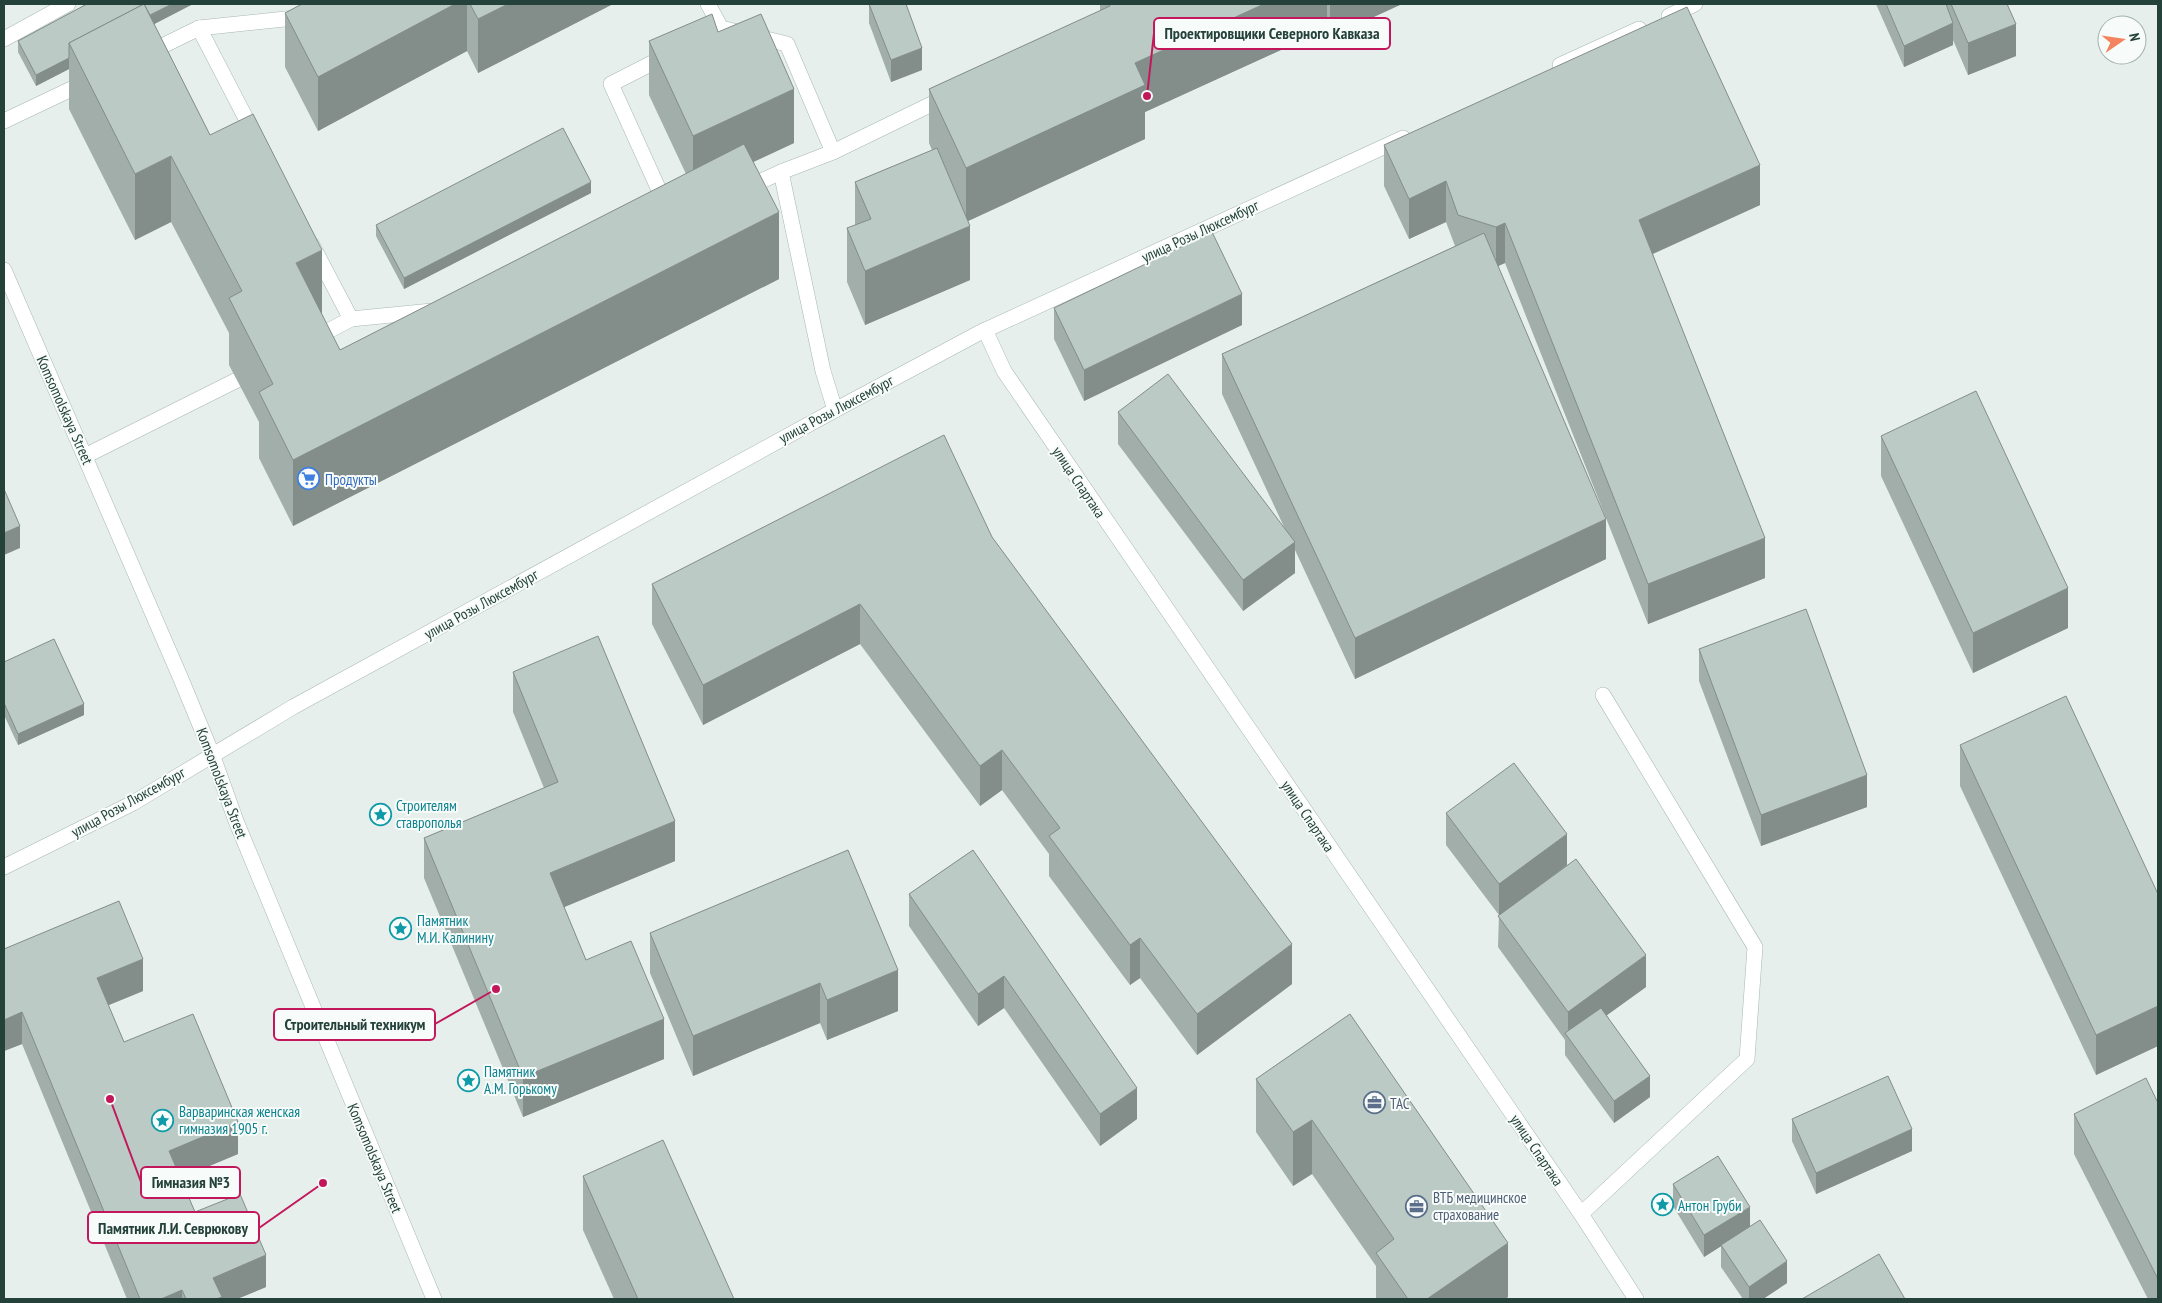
<svg xmlns="http://www.w3.org/2000/svg" width="2162" height="1303" font-family="'PT Sans Narrow',sans-serif">
<style>
.lines{fill:none;stroke-linecap:round;stroke-linejoin:round}
.minor-casing{stroke:#a8b8b2;stroke-width:16}
.minor{stroke:#fff;stroke-width:15}
.wall{fill:#a1aea9}
.shaded-wall{fill:#838d89}
.building{fill:#bbcac4;stroke:#838d89}
.labels{text-anchor:middle;dominant-baseline:central;stroke-width:4;stroke-linejoin:round;paint-order:stroke}
.street-label{font-size:15px;fill:#24423a;stroke:#f7fbf9}
.shop-label{font-size:15px;fill:#366cbe;stroke:#f7fbf9;text-anchor:start}
.culture-label{font-size:15px;fill:#0d838f;stroke:#f7fbf9;text-anchor:start}
.service-label{font-size:15px;fill:#4e5e75;stroke:#f7fbf9;text-anchor:start}
.leader{fill:none;stroke:#c2185b;stroke-width:2}
.callout-dot{fill:#c2185b;stroke:#f7fbf9;stroke-width:2}
.callout{fill:#f7fbf9;stroke:#c2185b;stroke-width:2}
.callout-label{font-size:16px;text-anchor:middle;font-weight:bold;fill:#24423a}
</style>
<rect width="100%" height="100%" fill="#e6efeb"/>
<g class="lines">
<defs>
<g id="minor">
<polyline points="708,4 721,28 787,44 833,152 781,172 823,371 835,410"/>
<polyline points="1669,16 1695,4"/>
<polyline points="199,28 254,134"/>
<polyline points="4,39 68,4"/>
<polyline points="148,53 199,28 304,17"/>
<polyline points="1560,65 1639,29"/>
<polyline points="4,121 86,82"/>
<polyline points="833,152 946,97"/>
<polyline points="744,189 781,172"/>
<polyline points="659,190 611,84 666,56"/>
<polyline points="312,245 351,319"/>
<polyline points="4,270 181,679 212,754 236,821 434,1299"/>
<polyline points="985,330 1004,371 1581,1214 1636,1299"/>
<polyline points="313,339 351,319 432,311"/>
<polyline points="85,456 237,380"/>
<polyline points="4,867 133,803 293,707 835,410 979,333 1403,138"/>
<polyline points="1581,1214 1747,1059 1755,947 1603,695"/>
</g>
</defs>
<use href="#minor" class="minor-casing"/>
<use href="#minor" class="minor"/>
</g>
<g class="wall">
<polygon points="87,4 193,4 154,24 210,135 322,315 340,350 686,174 649,95 649,41 718,32 794,143 753,162 779,279 293,526 259,458 259,422 229,365 229,333 171,222 135,240 69,109 69,69 36,86 18,52 18,41"/>
<polygon points="302,4 613,4 478,73 467,51 318,131 285,67 285,13"/>
<polygon points="869,4 906,4 922,70 891,82 869,23"/>
<polygon points="1100,4 1402,4 1330,37 1327,29 1145,112 1145,139 968,221 970,280 865,325 847,282 847,228 855,225 855,182 932,150 929,143 929,89 1100,11"/>
<polygon points="1876,4 2007,4 2016,56 1968,75 1953,40 1953,45 1904,67"/>
<polygon points="1384,145 1760,205 1653,254 1765,578 1648,624 1505,263 1498,266 1606,559 1355,679 1295,550 1295,573 1243,611 1118,444 1118,412 1285,529 1222,394 1222,354 1455,246 1446,222 1409,239 1384,186"/>
<polygon points="591,193 404,289 376,236 376,225"/>
<polygon points="1054,308 1242,325 1084,401 1054,339"/>
<polygon points="1881,436 2068,628 1973,673 1881,476"/>
<polygon points="992,537 1292,984 1197,1055 1140,978 1130,985 1049,876 1049,854 1002,790 980,806 860,644 703,725 652,624 652,584"/>
<polygon points="1699,649 1867,807 1761,846 1699,681"/>
<polygon points="4,662 84,715 18,745 4,715"/>
<polygon points="513,672 675,861 564,907 586,960 664,1059 523,1117 424,878 424,838 544,788 513,712"/>
<polygon points="1960,745 2158,894 2158,1046 2096,1075 1960,786"/>
<polygon points="1446,813 1567,865 1646,987 1607,1015 1650,1097 1614,1123 1565,1055 1565,1040 1498,947 1499,915 1446,845"/>
<polygon points="848,850 898,1011 827,1040 820,1023 693,1076 650,973 650,933"/>
<polygon points="973,850 1137,1119 1100,1146 1004,1008 978,1026 909,926 909,894"/>
<polygon points="4,949 143,991 108,1005 124,1042 238,1154 180,1178 195,1212 266,1287 237,1299 127,1299 22,1044 4,1051"/>
<polygon points="1350,1014 1508,1297 1505,1299 1376,1299 1376,1266 1312,1174 1293,1186 1256,1132 1256,1079"/>
<polygon points="2158,1103 2158,1299 2148,1299 2074,1154 2074,1114"/>
<polygon points="1792,1119 1912,1151 1816,1194 1792,1141"/>
<polygon points="583,1176 734,1299 614,1299 583,1230"/>
<polygon points="1673,1184 1750,1227 1787,1283 1763,1299 1743,1299 1721,1267 1721,1246 1704,1257 1673,1206"/>
</g>
<g class="shaded-wall">
<polygon points="172,4 193,4 79,63 75,55"/>
<polygon points="455,4 467,4 467,51 318,131 318,77"/>
<polygon points="508,4 613,4 478,73 478,19"/>
<polygon points="1264,4 1327,4 1327,29 1145,112 1145,139 966,222 966,168 1135,63"/>
<polygon points="1330,4 1402,4 1330,37"/>
<polygon points="1953,23 1953,45 1904,67 1904,46"/>
<polygon points="2016,24 2016,56 1968,75 1968,43"/>
<polygon points="922,48 922,70 891,82 891,60"/>
<polygon points="69,58 69,69 36,86 36,75"/>
<polygon points="794,89 794,143 693,190 693,136"/>
<polygon points="171,156 171,222 135,240 135,174"/>
<polygon points="1760,165 1760,205 1639,260 1639,220"/>
<polygon points="1446,181 1446,222 1409,239 1409,199"/>
<polygon points="591,182 591,193 404,289 404,278"/>
<polygon points="779,212 779,279 293,526 293,460"/>
<polygon points="1505,223 1505,263 1496,267 1496,227"/>
<polygon points="970,226 970,280 865,325 865,271"/>
<polygon points="322,250 322,316 296,263"/>
<polygon points="1242,294 1242,325 1084,401 1084,370"/>
<polygon points="1606,519 1606,559 1355,679 1355,638"/>
<polygon points="20,526 20,548 4,555 4,533"/>
<polygon points="1765,538 1765,578 1648,624 1648,584"/>
<polygon points="1295,542 1295,573 1243,611 1243,580"/>
<polygon points="2068,588 2068,628 1973,673 1973,633"/>
<polygon points="860,604 860,644 703,725 703,685"/>
<polygon points="84,704 84,715 18,745 18,734"/>
<polygon points="1002,750 1002,790 980,806 980,766"/>
<polygon points="1867,775 1867,807 1761,846 1761,815"/>
<polygon points="675,821 675,861 550,913 550,873"/>
<polygon points="1567,834 1567,865 1499,916 1499,884"/>
<polygon points="1140,938 1140,978 1130,985 1130,945"/>
<polygon points="1292,944 1292,984 1197,1055 1197,1014"/>
<polygon points="1646,955 1646,987 1571,1041 1568,1036 1568,1012"/>
<polygon points="143,959 143,991 97,1010 97,978"/>
<polygon points="898,970 898,1011 827,1040 827,1000"/>
<polygon points="1004,976 1004,1008 978,1026 978,994"/>
<polygon points="820,983 820,1023 693,1076 693,1036"/>
<polygon points="2158,1006 2158,1046 2096,1075 2096,1035"/>
<polygon points="22,1012 22,1044 4,1051 4,1020"/>
<polygon points="664,1019 664,1059 523,1117 523,1077"/>
<polygon points="1650,1076 1650,1097 1614,1123 1614,1101"/>
<polygon points="1137,1088 1137,1119 1100,1146 1100,1114"/>
<polygon points="1312,1120 1312,1174 1293,1186 1293,1132"/>
<polygon points="238,1122 238,1154 169,1183 169,1151"/>
<polygon points="1912,1129 1912,1151 1816,1194 1816,1173"/>
<polygon points="1750,1207 1750,1228 1704,1257 1704,1235"/>
<polygon points="1508,1243 1508,1297 1505,1299 1427,1299"/>
<polygon points="266,1255 266,1287 237,1299 213,1299 213,1278"/>
<polygon points="1787,1261 1787,1283 1763,1299 1749,1299 1749,1287"/>
<polygon points="182,1290 182,1299 161,1299"/>
</g>
<g class="building">
<polygon points="87,4 172,4 150,15 144,4 69,43 69,58 36,75 18,41"/>
<polygon points="144,4 210,135 253,114 322,250 296,263 340,350 744,144 779,212 293,460 259,392 273,384 229,298 242,291 171,156 135,174 69,43"/>
<polygon points="302,4 455,4 318,77 285,13"/>
<polygon points="470,4 508,4 478,19"/>
<polygon points="869,4 906,4 922,48 891,60"/>
<polygon points="1109,4 1264,4 1135,63 1145,85 966,168 929,89 1110,6"/>
<polygon points="1886,4 1946,4 1953,23 1904,46"/>
<polygon points="1951,4 2007,4 2016,24 1968,43"/>
<polygon points="1687,7 1760,165 1639,220 1765,538 1648,584 1505,223 1496,227 1458,215 1446,181 1409,199 1384,145"/>
<polygon points="712,14 718,32 761,14 794,89 693,136 649,41"/>
<polygon points="563,128 591,182 404,278 376,225"/>
<polygon points="937,148 970,226 865,271 847,228 871,219 855,182"/>
<polygon points="1212,232 1242,294 1084,370 1054,308"/>
<polygon points="1484,233 1606,519 1355,638 1222,354"/>
<polygon points="1168,374 1295,542 1243,580 1118,412"/>
<polygon points="1976,391 2068,588 1973,633 1881,436"/>
<polygon points="944,435 992,537 1292,944 1197,1014 1140,938 1130,945 1049,836 1060,828 1002,750 980,766 860,604 703,685 652,584"/>
<polygon points="4,489 20,526 4,533"/>
<polygon points="1806,609 1867,775 1761,815 1699,649"/>
<polygon points="598,636 675,821 550,873 586,960 631,941 664,1019 523,1077 424,838 558,782 513,672"/>
<polygon points="54,639 84,704 18,734 4,703 4,662"/>
<polygon points="2066,696 2158,894 2158,1006 2096,1035 1960,745"/>
<polygon points="1514,763 1567,834 1499,884 1446,813"/>
<polygon points="848,850 898,970 827,1000 820,983 693,1036 650,933"/>
<polygon points="973,850 1137,1088 1100,1114 1004,976 978,994 909,894"/>
<polygon points="1576,859 1646,955 1568,1012 1498,916"/>
<polygon points="119,901 143,959 97,978 124,1042 193,1014 238,1122 169,1151 195,1212 240,1194 266,1255 213,1278 222,1297 216,1299 186,1299 182,1290 161,1299 140,1299 22,1012 4,1020 4,949"/>
<polygon points="1601,1008 1650,1076 1614,1101 1565,1033"/>
<polygon points="1350,1014 1508,1243 1427,1299 1408,1299 1376,1253 1394,1239 1312,1120 1293,1132 1256,1079"/>
<polygon points="1888,1076 1912,1129 1816,1173 1792,1119"/>
<polygon points="2146,1078 2158,1103 2158,1279 2074,1114"/>
<polygon points="663,1140 734,1299 638,1299 583,1176"/>
<polygon points="1718,1156 1750,1207 1704,1235 1673,1184"/>
<polygon points="1760,1220 1787,1261 1749,1287 1721,1245"/>
<polygon points="1879,1254 1905,1299 1802,1299"/>
</g>
<defs>
<symbol id="supermarket-ring" viewBox="-11 -11 22 22"><circle r="9.5" fill="#f7fbf9" stroke="#3f7fe0" stroke-width="1.5"/><path d="M-6-5.5h2.5l.6 2H6L4.5 2H-2.5L-4.4-4H-6ZM-1.5 3.2a1.3 1.3 0 1 0 .1 0ZM3 3.2a1.3 1.3 0 1 0 .1 0Z" fill="#3f7fe0"/></symbol>
<symbol id="sight-ring" viewBox="-11 -11 22 22"><circle r="9.5" fill="#f7fbf9" stroke="#0f9aa8" stroke-width="1.5"/><path d="M0-6L1.8-2.2L6-1.7L2.9 1.2L3.7 5.4L0 3.3L-3.7 5.4L-2.9 1.2L-6-1.7L-1.8-2.2Z" fill="#0f9aa8"/></symbol>
<symbol id="office-ring" viewBox="-11 -11 22 22"><circle r="9.5" fill="#f7fbf9" stroke="#5c6f8a" stroke-width="1.5"/><path d="M-6-3h4V-5.5h4V-3h4V5H-6ZM-1-4.5V-3h2v-1.5ZM-6 0V1H6V0Z" fill="#5c6f8a"/></symbol>
</defs>
<g fill-rule="evenodd">
<use href="#supermarket-ring" x="296" y="466" width="25" height="25"/>
<use href="#sight-ring" x="368" y="802" width="25" height="25"/>
<use href="#sight-ring" x="388" y="916" width="25" height="25"/>
<use href="#sight-ring" x="456" y="1068" width="25" height="25"/>
<use href="#office-ring" x="1362" y="1090" width="25" height="25"/>
<use href="#sight-ring" x="150" y="1108" width="25" height="25"/>
<use href="#sight-ring" x="1650" y="1192" width="25" height="25"/>
<use href="#office-ring" x="1404" y="1194" width="25" height="25"/>
</g>
<g class="labels">
<g class="street-label">
<text transform="translate(1200 231) rotate(-25)">улица Розы Люксембург</text>
<text transform="translate(836 409) rotate(-28)">улица Розы Люксембург</text>
<text transform="translate(65 410) rotate(66)">Komsomolskaya Street</text>
<text transform="translate(1079 482) rotate(56)">улица Спартака</text>
<text transform="translate(481 604) rotate(-29)">улица Розы Люксембург</text>
<text transform="translate(222 783) rotate(69)">Komsomolskaya Street</text>
<text transform="translate(128 802) rotate(-29)">улица Розы Люксембург</text>
<text transform="translate(1308 816) rotate(56)">улица Спартака</text>
<text transform="translate(1537 1150) rotate(56)">улица Спартака</text>
<text transform="translate(375 1158) rotate(67)">Komsomolskaya Street</text>
</g>
<g class="shop-label">
<text x="325" y="479">Продукты</text>
</g>
<g class="culture-label">
<text x="396" y="805">Строителям<tspan x="396" dy="17">ставрополья</tspan></text>
<text x="417" y="920">Памятник<tspan x="417" dy="17">М.И. Калинину</tspan></text>
<text x="484" y="1071">Памятник<tspan x="484" dy="17">А.М. Горькому</tspan></text>
<text x="179" y="1111">Варваринская женская<tspan x="179" dy="17">гимназия 1905 г.</tspan></text>
<text x="1678" y="1205">Антон Груби</text>
</g>
<g class="service-label">
<text x="1390" y="1103">ТАС</text>
<text x="1433" y="1197">ВТБ медицинское<tspan x="1433" dy="17">страхование</tspan></text>
</g>
</g>
<path class="leader" d="M1147 96L1154 33M496 989L435 1024M110 1099L141 1182M323 1183L259 1228"/>
<g class="callout-dot">
<circle cx="1147" cy="96" r="5"/>
<circle cx="496" cy="989" r="5"/>
<circle cx="110" cy="1099" r="5"/>
<circle cx="323" cy="1183" r="5"/>
</g>
<g class="callout">
<rect x="1154" y="18" width="236" height="31" rx="5"/>
<rect x="274" y="1009" width="161" height="31" rx="5"/>
<rect x="141" y="1167" width="99" height="31" rx="5"/>
<rect x="88" y="1212" width="171" height="31" rx="5"/>
</g>
<g class="callout-label">
<text x="1272" y="39">Проектировщики Северного Кавказа</text>
<text x="355" y="1030">Строительный техникум</text>
<text x="191" y="1188">Гимназия №3</text>
<text x="173" y="1234">Памятник Л.И. Севрюкову</text>
</g>
<rect width="2162" height="1303" fill="none" stroke="#24423a" stroke-width="10"/>
<g transform="translate(2122 40) rotate(77)"><circle r="24" fill="#f7fbf9" stroke="#a3b1ad"/>
<path d="M0-4L9 19L0 12L-9 19Z" fill="#f4845f"/>
<text y="-8" font-size="14" font-weight="bold" text-anchor="middle" fill="#24423a">N</text>
</g>
</svg>
